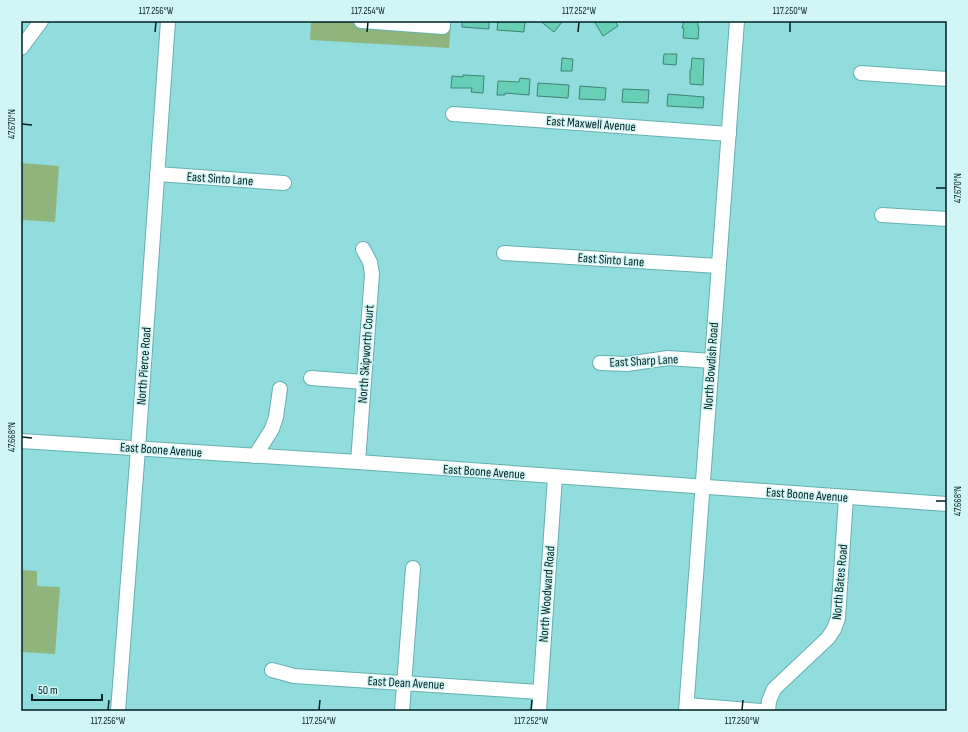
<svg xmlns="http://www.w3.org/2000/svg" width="968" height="732" font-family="'Sofia Sans Condensed',sans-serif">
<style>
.green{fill:#8fb57d}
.building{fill:#66cfb6;stroke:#3f8373}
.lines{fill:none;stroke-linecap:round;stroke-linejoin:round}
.minor-casing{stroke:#65b0b0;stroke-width:16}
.minor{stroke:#fff;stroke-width:14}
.ticks{fill:none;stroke:#012122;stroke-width:1.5}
.labels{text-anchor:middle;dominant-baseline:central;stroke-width:3;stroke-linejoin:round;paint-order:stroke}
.street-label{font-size:13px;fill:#012122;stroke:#d2f6f5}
.neatline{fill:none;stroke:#012122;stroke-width:1.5}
.ticks-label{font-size:10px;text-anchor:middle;fill:#012122}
</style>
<rect width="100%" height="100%" fill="#91dcdc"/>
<g class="green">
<polygon points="311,21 451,21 449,48 310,40"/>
<polygon points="21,163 59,166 55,222 23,220 21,241"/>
<polygon points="21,570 37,571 37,586 60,587 55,654 21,652"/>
</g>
<g class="building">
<polygon points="462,21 489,21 489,29 462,27"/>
<polygon points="498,21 525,21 524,32 497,30"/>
<polygon points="540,21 563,21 554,32"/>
<polygon points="594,21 615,21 618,26 603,36"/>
<polygon points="684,21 696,21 696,22 698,23 698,27 699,27 698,39 683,38 684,28 682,28"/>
<polygon points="664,54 677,54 676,65 663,64"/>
<polygon points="562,58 573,59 572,71 561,71"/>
<polygon points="692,58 704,59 703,85 690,84 690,70 691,70"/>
<polygon points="463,75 484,76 483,93 471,92 472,88 451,88 452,76 463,77"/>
<polygon points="520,78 530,79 529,95 505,93 505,95 497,95 498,81 519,82"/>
<polygon points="538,83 569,85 568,98 537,96"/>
<polygon points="580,86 606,88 605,100 579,99"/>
<polygon points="623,89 649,90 648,103 622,102"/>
<polygon points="668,94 704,97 703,108 667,106"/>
</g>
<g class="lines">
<defs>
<g id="minor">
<polyline points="361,21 443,27 443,21"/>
<polyline points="21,48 41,21"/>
<polyline points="861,73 947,79"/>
<polyline points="453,114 729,134"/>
<polyline points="157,174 284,183"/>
<polyline points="882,215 947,219"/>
<polyline points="504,253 719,266"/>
<polyline points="600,363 627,364 668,358 712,361"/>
<polyline points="311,378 364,382"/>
<polyline points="21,441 358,462 947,504"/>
<polyline points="255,456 272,429 276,417 280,389"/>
<polyline points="358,462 372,274 370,262 363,249"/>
<polyline points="272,670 294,676 540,692"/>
<polyline points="687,705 761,711"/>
<polyline points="118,711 138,449 168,21"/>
<polyline points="402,711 413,568"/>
<polyline points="539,711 555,477"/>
<polyline points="686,711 737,21"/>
<polyline points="768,711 769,701 774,689 828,638 834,629 838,618 846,497"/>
</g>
</defs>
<use href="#minor" class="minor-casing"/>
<use href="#minor" class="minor"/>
</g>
<path class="ticks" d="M155,32L156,22M367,32L368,22M578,32L579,22M790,32V22M22,124L32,125M936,188H946M22,437L32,438M936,501H946M108,710L109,700M319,710L320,700M531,710L532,700M742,710L743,700"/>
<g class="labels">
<g class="street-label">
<text transform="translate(591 124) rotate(4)">East Maxwell Avenue</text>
<text transform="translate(220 179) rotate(4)">East Sinto Lane</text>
<text transform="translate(611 260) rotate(4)">East Sinto Lane</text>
<text transform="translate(366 354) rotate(-86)">North Skipworth Court</text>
<text transform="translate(644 361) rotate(-3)">East Sharp Lane</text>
<text transform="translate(144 366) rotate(-86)">North Pierce Road</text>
<text transform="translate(711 366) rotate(-86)">North Bowdish Road</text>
<text transform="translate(161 450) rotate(4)">East Boone Avenue</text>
<text transform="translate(484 472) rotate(4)">East Boone Avenue</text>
<text transform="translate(807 495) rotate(4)">East Boone Avenue</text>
<text transform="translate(840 582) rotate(-85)">North Bates Road</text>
<text transform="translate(547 594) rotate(-86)">North Woodward Road</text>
<text transform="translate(406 683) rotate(3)">East Dean Avenue</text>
</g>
</g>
<rect width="968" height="732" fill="none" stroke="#d2f6f5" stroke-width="44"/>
<path d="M32 694v6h70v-6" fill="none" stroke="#012122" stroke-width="2"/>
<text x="38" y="694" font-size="12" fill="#012122" stroke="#d2f6f5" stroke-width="3" paint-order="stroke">50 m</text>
<rect x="22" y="22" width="924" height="688" class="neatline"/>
<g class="ticks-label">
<text x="156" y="14">117.256°W</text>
<text x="368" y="14">117.254°W</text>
<text x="579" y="14">117.252°W</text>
<text x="790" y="14">117.250°W</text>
<text transform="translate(11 124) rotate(-90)" y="4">47.670°N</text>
<text transform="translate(957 188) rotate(-90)" y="4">47.670°N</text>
<text transform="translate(11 437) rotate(-90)" y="4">47.668°N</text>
<text transform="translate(957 501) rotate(-90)" y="4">47.668°N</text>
<text x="108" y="724">117.256°W</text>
<text x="319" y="724">117.254°W</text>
<text x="531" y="724">117.252°W</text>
<text x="742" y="724">117.250°W</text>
</g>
</svg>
